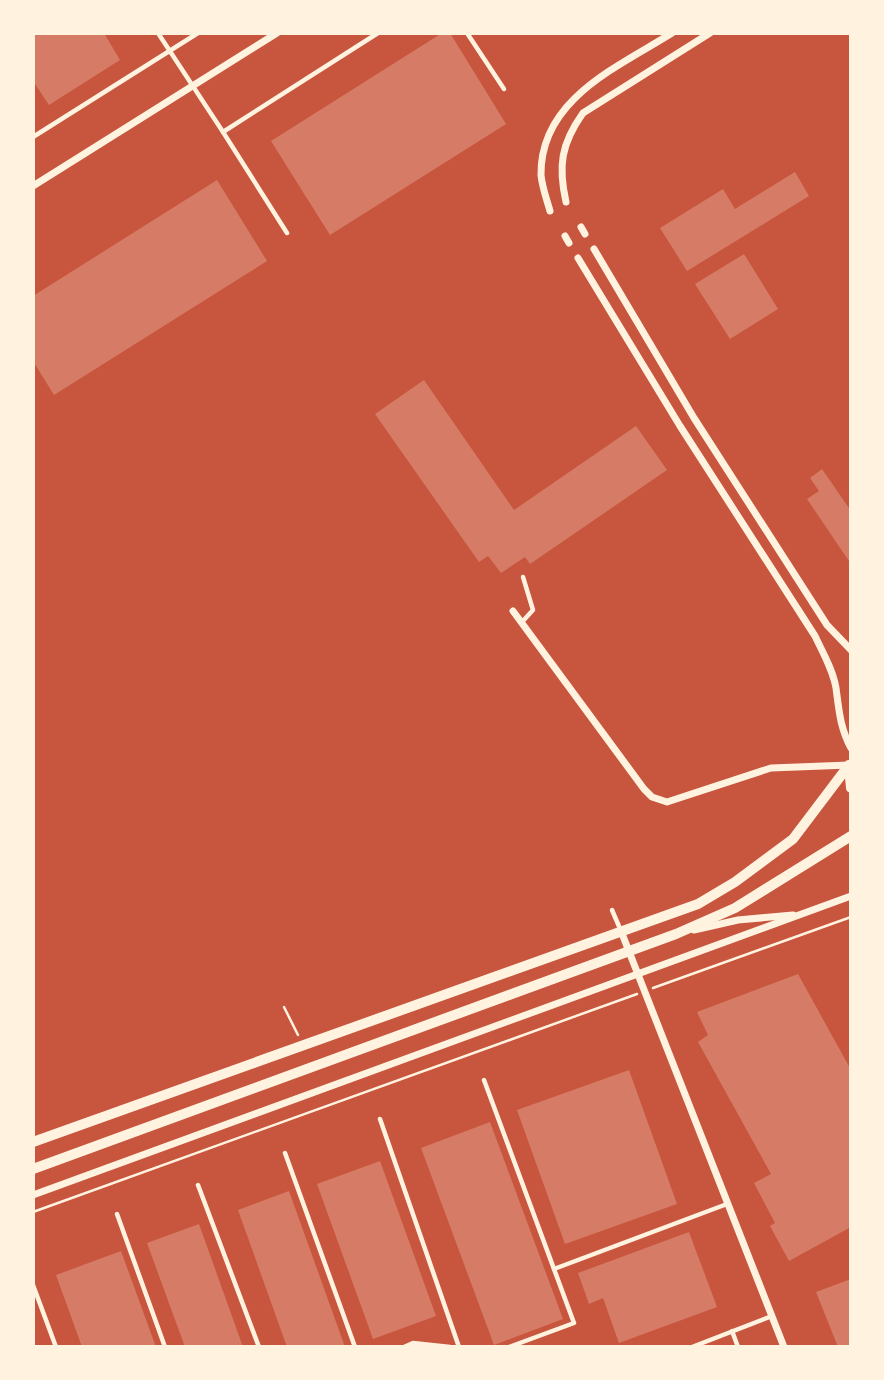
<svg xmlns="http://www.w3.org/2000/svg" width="884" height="1380" font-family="Overpass,sans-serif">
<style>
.building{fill:#d67c66}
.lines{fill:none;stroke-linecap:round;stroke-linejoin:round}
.path{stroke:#fff3e0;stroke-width:2.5}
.service{stroke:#fff3e0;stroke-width:4.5}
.minor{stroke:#fff3e0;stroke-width:7}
.tertiary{stroke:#fff3e0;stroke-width:10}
</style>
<rect width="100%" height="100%" fill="#c8553d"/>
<g class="building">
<polygon points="33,33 104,33 120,60 49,105 33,81"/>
<polygon points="442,33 450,33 506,124 330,235 271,141"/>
<polygon points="795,172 809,196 687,271 660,228 723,189 735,209"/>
<polygon points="217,180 267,261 54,395 33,361 33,296"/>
<polygon points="744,254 778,309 730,339 695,284"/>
<polygon points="424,380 514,510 636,426 667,470 530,564 525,557 501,573 488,556 479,562 375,414"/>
<polygon points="822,469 851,511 851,564 807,499 819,491 810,478"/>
<polygon points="798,974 851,1070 851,1227 789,1261 770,1226 775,1223 754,1183 771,1174 698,1042 708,1035 697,1012"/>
<polygon points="629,1070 677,1204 565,1244 517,1110"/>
<polygon points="490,1122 563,1319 494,1345 421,1148"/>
<polygon points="380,1161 436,1316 373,1339 317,1184"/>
<polygon points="289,1191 345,1347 287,1347 238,1210"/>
<polygon points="199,1224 243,1347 185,1347 147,1243"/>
<polygon points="689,1232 717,1307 619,1343 603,1298 589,1304 578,1273"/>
<polygon points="121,1251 156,1347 82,1347 56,1275"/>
<polygon points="851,1279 851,1347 838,1347 816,1292"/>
</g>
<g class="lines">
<g class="path">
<polyline points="653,988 851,917"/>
<polyline points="284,1007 298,1035"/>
<polyline points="33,1212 637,994"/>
</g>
<g class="service">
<polyline points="158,33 223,132"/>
<polyline points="467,33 504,89"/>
<polyline points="33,137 198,33"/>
<polyline points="287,233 223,132 378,33"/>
<polyline points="522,622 533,610 523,577"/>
<polyline points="612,910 621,931"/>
<polyline points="484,1080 574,1323 509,1347"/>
<polyline points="380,1119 459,1347"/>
<polyline points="285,1153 355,1347"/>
<polyline points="198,1185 259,1347"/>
<polyline points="117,1214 165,1347"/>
<polyline points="554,1269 727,1204"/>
<polyline points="33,1285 56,1347"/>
<polyline points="732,1331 738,1347"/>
<polyline points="404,1347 413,1343 450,1347"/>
<polyline points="692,1347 772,1316"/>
</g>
<g class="minor">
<polyline points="33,186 277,33"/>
<path d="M566,202C558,166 561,144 583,113L710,33"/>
<path d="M550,211C547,200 542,187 541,175C540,99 618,67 672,33"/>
<polyline points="581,227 585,234"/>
<polyline points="565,236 569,243"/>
<polyline points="594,249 694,418 827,625 851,650"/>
<path d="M578,258L680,426L815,636C823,653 833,670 836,688C839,710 840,728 851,748"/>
<polyline points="513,611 644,789 652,797 667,802 771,768 849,765"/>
<polyline points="694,930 738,920 793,915"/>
<polyline points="621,931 784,1347"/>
<polyline points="33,1195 851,896"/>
</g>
<g class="tertiary">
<polyline points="849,766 851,788"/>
<polyline points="33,1142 698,904 735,882 793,839 849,765"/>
<polyline points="33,1169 676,934 735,908 851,836"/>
</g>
</g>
<rect width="884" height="1380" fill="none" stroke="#fff3e0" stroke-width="70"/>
</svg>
